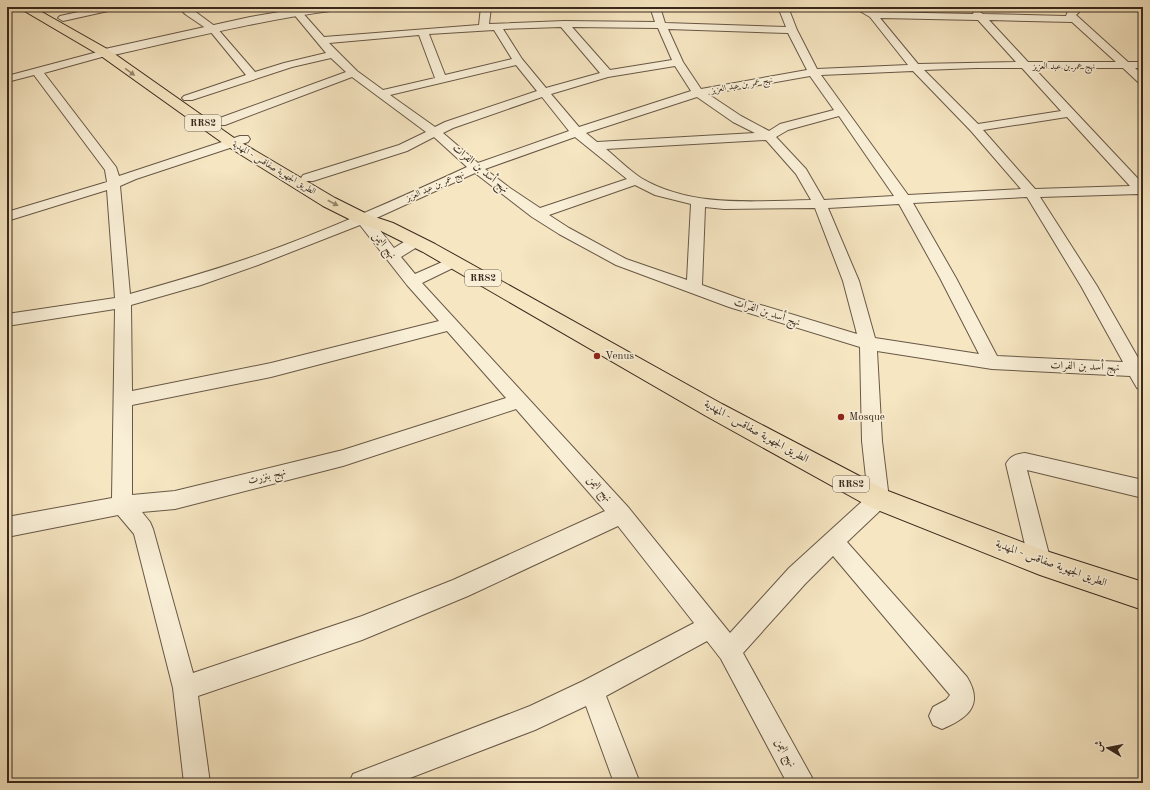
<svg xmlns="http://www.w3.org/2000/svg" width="1150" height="790" font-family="'Old Standard TT',Amiri,serif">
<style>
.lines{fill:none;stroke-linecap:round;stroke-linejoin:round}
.minor-casing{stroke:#685846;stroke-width:2}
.tertiary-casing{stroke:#685846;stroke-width:2}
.primary-casing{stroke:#38281c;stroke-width:2}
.minor{fill:#f9efd7;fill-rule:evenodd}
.tertiary{fill:#f9efd7;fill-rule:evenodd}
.primary{fill:#f6e6c2;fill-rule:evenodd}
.oneway{fill:#97876f}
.poi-dot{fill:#8f2418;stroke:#f9efd7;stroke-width:1.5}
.labels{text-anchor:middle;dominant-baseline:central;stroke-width:3.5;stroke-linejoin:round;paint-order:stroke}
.far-street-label{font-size:9px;fill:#38281c;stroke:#f9efd7}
.shield{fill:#f9efd7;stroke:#726454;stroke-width:1}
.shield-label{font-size:10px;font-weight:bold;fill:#38281c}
.street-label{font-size:11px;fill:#38281c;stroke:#f9efd7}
.poi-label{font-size:11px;fill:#38281c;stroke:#f9efd7;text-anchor:start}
</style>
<rect width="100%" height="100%" fill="#f6e6c2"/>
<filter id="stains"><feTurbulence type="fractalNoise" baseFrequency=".005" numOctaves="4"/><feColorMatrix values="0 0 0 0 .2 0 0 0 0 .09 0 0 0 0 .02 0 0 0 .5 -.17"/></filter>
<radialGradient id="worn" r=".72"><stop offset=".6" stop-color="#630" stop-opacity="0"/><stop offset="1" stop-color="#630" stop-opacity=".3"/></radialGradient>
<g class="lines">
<defs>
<g id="minor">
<polygon points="101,7 119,7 117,9 63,21 58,18 60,16"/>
<path d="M179,7H189L216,27L255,72L284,63L326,53L292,12L297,9L300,10L324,37L479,25L481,7H491L489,24L564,21L655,22L650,7H660L665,23L786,27L778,7H788L797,30L817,69L908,65L870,17L853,7H865L875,12L973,14L974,11L977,10L983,14L1066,16L1068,11L1075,8L1080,11L1076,15L1128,62H1143V68H1135L1143,75V84L1139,83L1123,68H1034L1143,184V196L1138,194L1040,197L1097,286L1141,363H1143V390L1137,388L1130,376L992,369L877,351L882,441L889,499L886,505L847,542L967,677C984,705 968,718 942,729L933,725L929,716L933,707L946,700L950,695L833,556L805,584L743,653L815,783H787L721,659L707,641L606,696L640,783H614L586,706L535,730L397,783H349L353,774L530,706L583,681L694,623L618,526L468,596L362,640L198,696L210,783H184L173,688L134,534L118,515L7,537V517L112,498L115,309L7,326V314L115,298L107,190L7,221V212L107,182L105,170L34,75L7,82V76L105,50L109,51L110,53L109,55L44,73L116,167L119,176L240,136H248L250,139L248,142L136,179L120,186L130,294C169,283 208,272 246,259C322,233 395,200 467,167L434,137L407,151L313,181H303L301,178L303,175L399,145L426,132L352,77L225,125H217L215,122L217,119L346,72L331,58L292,67L192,100H184L182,98L184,96L246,75L210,31L185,14ZM880,18L978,20L1016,62L918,64ZM989,20L1072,22L1116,62H1028ZM561,27L600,73L546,88L522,59L503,29ZM572,27L658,28L672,60L610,70ZM668,29L788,33L807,70L701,89L683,62ZM494,30L512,59L445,75L429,34ZM419,35L435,78L383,90L357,71L329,43ZM516,65L537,91L445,122L435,127L390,95ZM675,66L691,91L579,127L551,94L608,77ZM976,68H1022L1061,111L978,124L924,70ZM913,71L971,131L1021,189L908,195L821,75ZM810,76L834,110L780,124L769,131L741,116L708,94ZM542,97L569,131L478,163L443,133L453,128ZM697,97L733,122L755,133L597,142L586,133ZM839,116L894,196L824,200L806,169L776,137L788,130ZM1067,117L1130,186L1035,189L983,130ZM575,137L627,179L540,208L510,188L485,169ZM766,140L796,174L811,200C754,201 692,208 641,178C629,170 617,158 606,149ZM475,173L532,217L559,234L616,265L729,307L860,347L862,441L868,496L789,568L730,633L628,507L422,283L459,265L462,262L459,259L454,257L449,259L415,274L401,257L422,244L424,241L422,238C412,235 403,243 394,248L372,220ZM635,185L655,195L691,204L687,280L626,259L569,228L549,215ZM1027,197L1081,286L1123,362L997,356L956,278L913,203ZM899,204L940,278L979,354L875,338L859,281L828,208ZM705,207L724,209L815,208L843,281L857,334L741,299L702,285ZM360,225L407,285L439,321L271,363L132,391L131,305L201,285L258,265ZM447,331L506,398L343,450L175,491L132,495V405L271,377ZM516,409L605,511L453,580L362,616L193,673L153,529L150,522L142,512L175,509L343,466Z"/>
<path d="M1025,453L1143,480V498L1027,470L1051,562L1048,569L1040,572L1032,569L1029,562L1006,464C1010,456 1016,454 1025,453Z"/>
</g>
<path id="tertiary" d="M309,7H343L341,9L337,10C259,20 182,40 105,57L101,56L99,53L101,50L105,49L250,17Z"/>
<polygon id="primary" points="19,7 33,7 109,50 237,140 335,198 369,215 393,223 435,244 722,404 888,491 1040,549 1143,582 1143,610 1040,575 870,507 706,416 423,252 381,231 357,223 323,206 227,146 101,56 21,9"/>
</defs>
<use href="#minor" class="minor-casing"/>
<use href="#tertiary" class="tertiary-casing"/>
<use href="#primary" class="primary-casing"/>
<use href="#minor" class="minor"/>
<use href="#tertiary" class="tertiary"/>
<use href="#primary" class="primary"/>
</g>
<defs><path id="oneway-solid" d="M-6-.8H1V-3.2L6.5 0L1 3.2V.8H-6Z"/></defs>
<g class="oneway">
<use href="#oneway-solid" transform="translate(130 72) rotate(36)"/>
<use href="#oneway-solid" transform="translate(333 203) rotate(28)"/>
</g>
<g class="poi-dot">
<circle cx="597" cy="356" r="4"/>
<circle cx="841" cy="417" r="4"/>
</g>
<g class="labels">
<g class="far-street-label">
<text x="1064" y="66">نهج عمر بن عبد العزيز</text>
<text transform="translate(742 85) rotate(-10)">نهج عمر بن عبد العزيز</text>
<text transform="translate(274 168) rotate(31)">الطريق الجهوية صفاقس - المهدية</text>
<text transform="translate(435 186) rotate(-24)">نهج عمر بن عبد العزيز</text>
</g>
<g class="shield">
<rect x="185" y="115" width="36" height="16" rx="3"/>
<rect x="465" y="270" width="36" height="16" rx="3"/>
<rect x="833" y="476" width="36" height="16" rx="3"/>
</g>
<g class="shield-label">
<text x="203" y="123">RR82</text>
<text x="483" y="278">RR82</text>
<text x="851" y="484">RR82</text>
</g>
<g class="street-label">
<text transform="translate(480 169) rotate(40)">نهج أسد بن الفرات</text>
<text transform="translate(384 246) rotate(52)">نهج اليمن</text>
<text transform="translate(767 313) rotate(18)">نهج أسد بن الفرات</text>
<text transform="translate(1085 367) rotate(2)">نهج أسد بن الفرات</text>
<text transform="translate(756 432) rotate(29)">الطريق الجهوية صفاقس - المهدية</text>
<text transform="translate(267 477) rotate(-14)">نهج بنزرت</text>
<text transform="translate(599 489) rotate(48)">نهج اليمن</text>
<text transform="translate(1051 564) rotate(20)">الطريق الجهوية صفاقس - المهدية</text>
<text transform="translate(785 753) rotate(61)">نهج اليمن</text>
</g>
<g class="poi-label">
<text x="605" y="356">Venus</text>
<text x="849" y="417">Mosque</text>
</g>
</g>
<rect width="1150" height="790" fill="none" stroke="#f6e6c2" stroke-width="24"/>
<rect x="8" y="8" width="1134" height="774" fill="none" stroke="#38281c" stroke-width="2"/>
<rect x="12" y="12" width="1126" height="766" fill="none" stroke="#38281c"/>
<g transform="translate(1108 748) rotate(280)" stroke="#f9efd7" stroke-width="3" paint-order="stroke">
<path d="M0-3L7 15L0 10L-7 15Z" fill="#38281c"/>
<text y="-6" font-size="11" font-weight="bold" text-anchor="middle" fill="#38281c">ش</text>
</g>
<rect width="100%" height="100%" filter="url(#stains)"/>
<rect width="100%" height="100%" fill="url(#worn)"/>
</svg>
